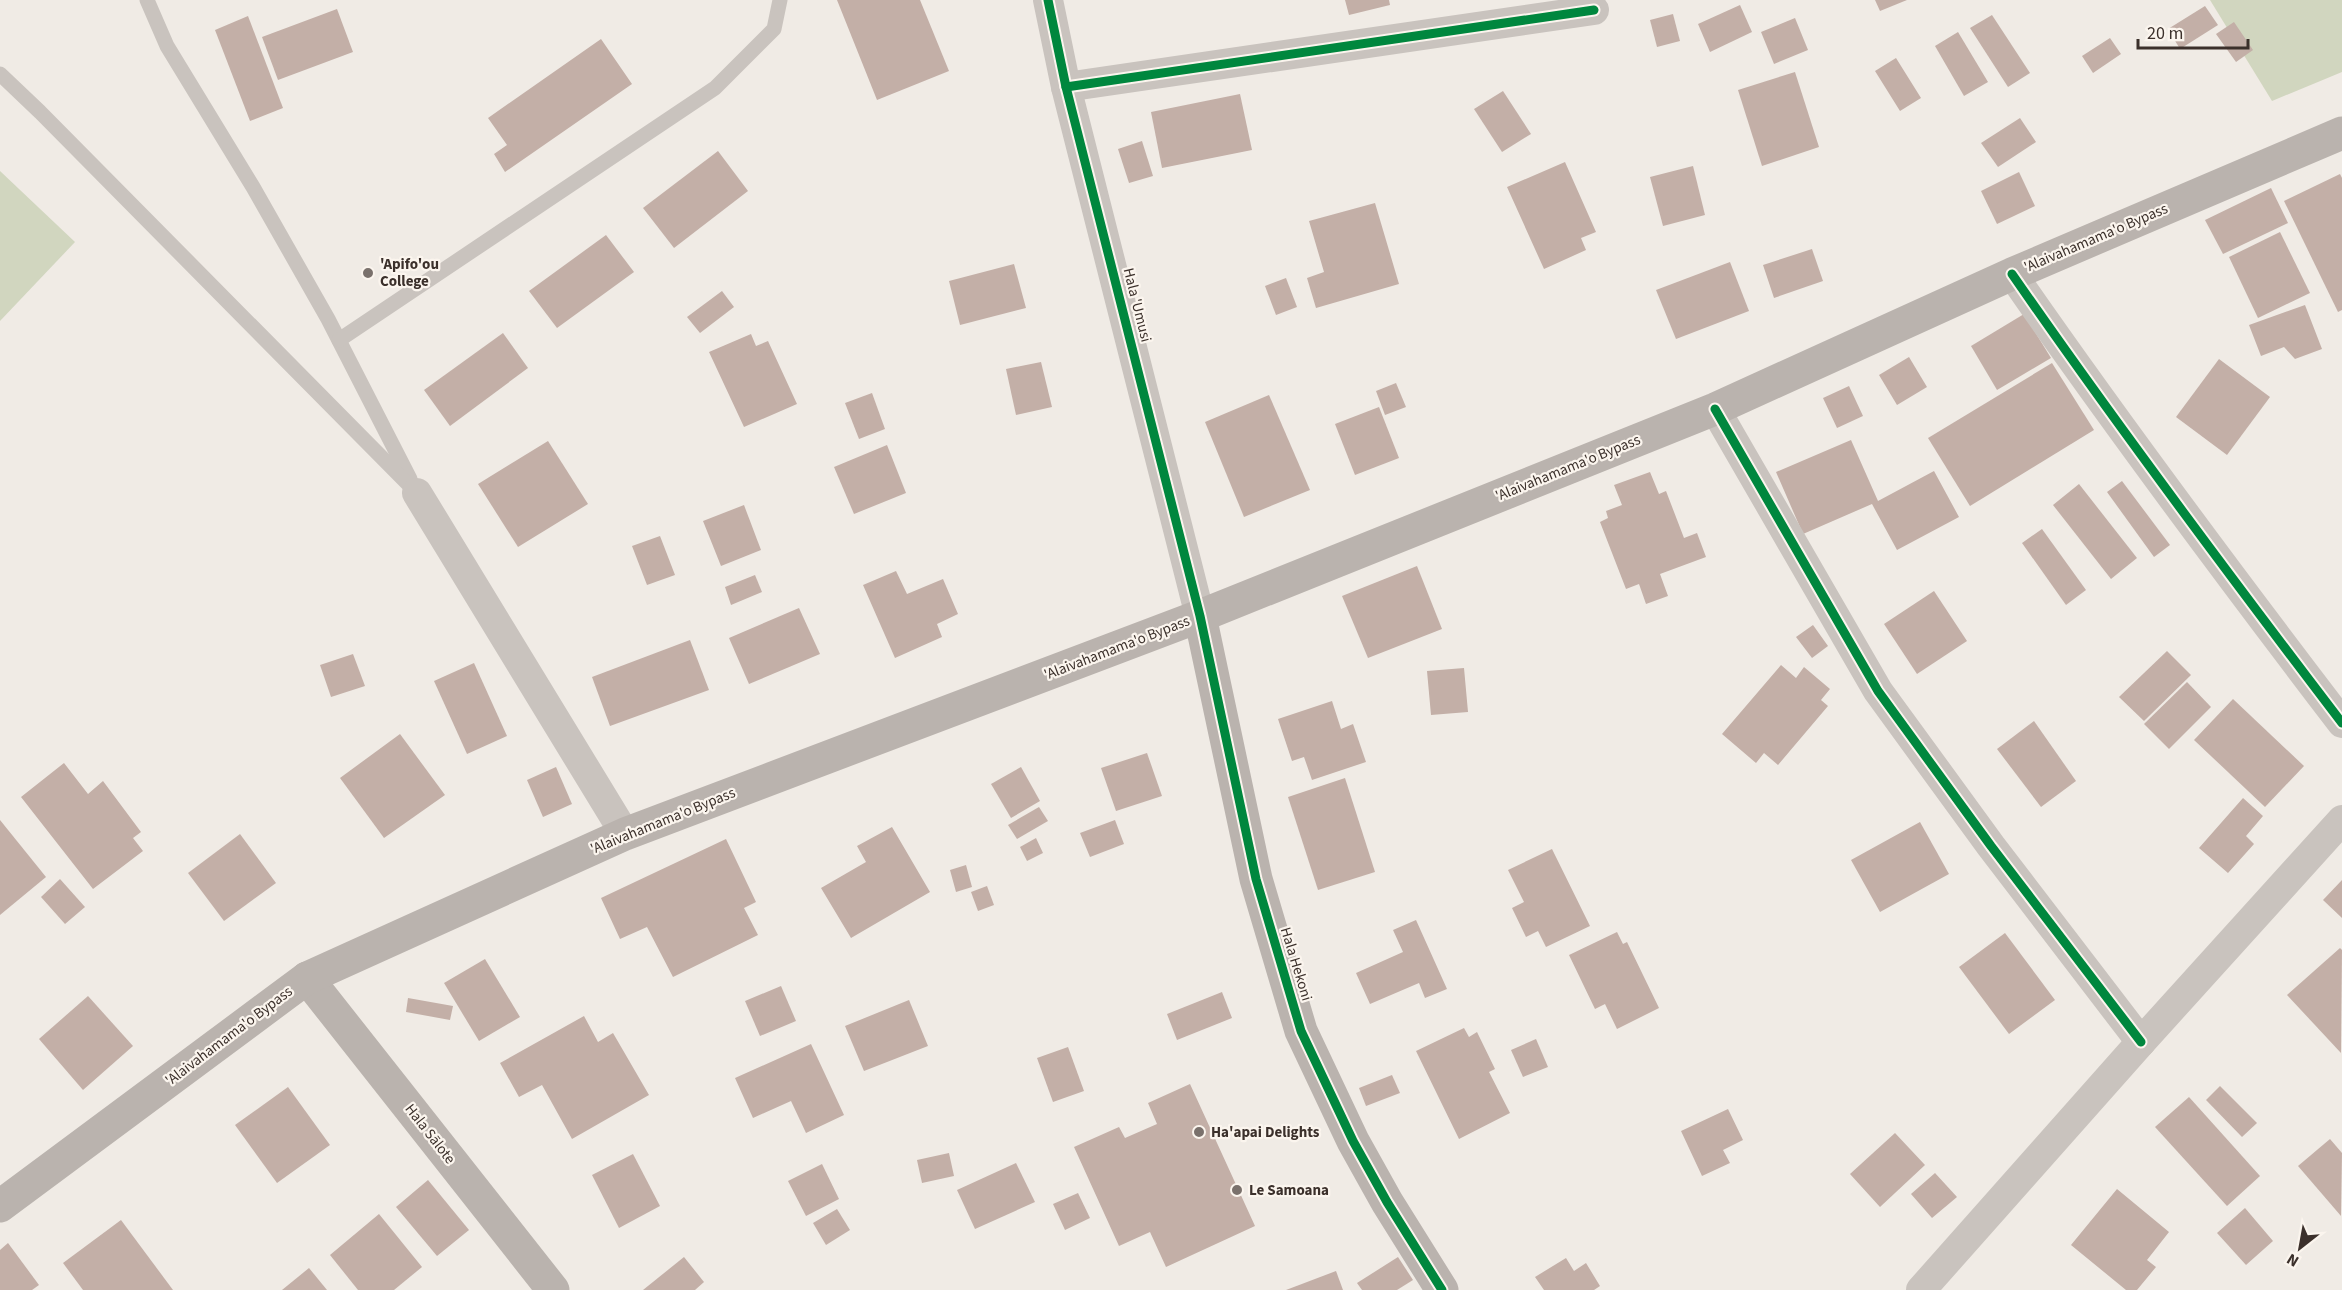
<svg xmlns="http://www.w3.org/2000/svg" width="2342" height="1290" font-family="'Source Sans 3',sans-serif">
<style>
.green{fill:#d1d6bf}
.building{fill:#c3afa7}
.lines{fill:none;stroke-linecap:round;stroke-linejoin:round}
.lane{stroke:#c9c3be;stroke-width:15}
.street{stroke:#c9c3be;stroke-width:30}
.secondary{stroke:#bab3ae;stroke-width:33}
.cycleway-casing{stroke:#fbf5ee;stroke-width:13}
.cycleway{stroke:#00873e;stroke-width:9}
.poi-dot{fill:#7a716c;stroke:#fbf5ee;stroke-width:2}
.labels{text-anchor:middle;dominant-baseline:central;stroke-width:4.5;stroke-linejoin:round;paint-order:stroke}
.street-label{font-size:15px;fill:#3b302b;stroke:#fbf5ee}
.poi-label{font-size:15px;font-weight:bold;fill:#3b302b;stroke:#fbf5ee;text-anchor:start}
</style>
<rect width="100%" height="100%" fill="#f0ebe5"/>
<g class="green">
<polygon points="2210,0 2342,0 2342,72 2272,101"/>
<polygon points="0,171 75,242 0,321"/>
</g>
<g class="building">
<polygon points="837,0 920,0 949,71 877,100"/>
<polygon points="1345,0 1389,0 1390,5 1349,15"/>
<polygon points="1875,0 1907,0 1880,11"/>
<polygon points="1740,5 1752,32 1710,52 1698,24"/>
<polygon points="2205,6 2218,25 2180,49 2168,29"/>
<polygon points="337,9 353,52 278,80 262,37"/>
<polygon points="1673,14 1680,41 1657,47 1650,20"/>
<polygon points="1992,15 2030,73 2008,87 1970,28"/>
<polygon points="248,16 283,108 250,121 215,30"/>
<polygon points="1795,18 1808,50 1774,64 1761,32"/>
<polygon points="2234,22 2253,50 2236,62 2216,34"/>
<polygon points="1958,32 1988,82 1964,96 1935,46"/>
<polygon points="2110,38 2121,54 2093,73 2082,56"/>
<polygon points="601,39 632,84 505,172 494,154 507,145 488,118"/>
<polygon points="1896,58 1921,98 1900,111 1875,71"/>
<polygon points="1795,72 1819,147 1762,166 1738,90"/>
<polygon points="1503,91 1531,134 1502,152 1474,109"/>
<polygon points="1240,94 1252,150 1162,168 1151,112"/>
<polygon points="2020,118 2036,142 1998,167 1981,143"/>
<polygon points="1142,141 1153,176 1129,183 1118,149"/>
<polygon points="718,151 748,191 674,248 643,208"/>
<polygon points="1565,162 1596,232 1581,238 1586,250 1544,269 1507,187"/>
<polygon points="1693,166 1705,215 1663,226 1650,177"/>
<polygon points="2019,172 2035,206 1997,224 1981,191"/>
<polygon points="2340,174 2342,178 2342,310 2338,312 2284,201"/>
<polygon points="2271,188 2288,223 2223,254 2205,220"/>
<polygon points="1375,203 1399,284 1316,308 1307,278 1324,272 1309,221"/>
<polygon points="2280,232 2310,293 2258,318 2229,257"/>
<polygon points="606,235 634,272 557,328 529,291"/>
<polygon points="1812,249 1823,281 1774,298 1763,265"/>
<polygon points="1730,262 1749,311 1676,339 1656,290"/>
<polygon points="1014,264 1026,308 960,325 949,281"/>
<polygon points="1286,278 1297,307 1276,315 1265,286"/>
<polygon points="722,291 734,307 700,333 687,317"/>
<polygon points="2305,305 2322,349 2295,359 2284,347 2261,356 2249,325"/>
<polygon points="2024,314 2051,358 1997,390 1971,346"/>
<polygon points="503,333 528,368 450,426 424,390"/>
<polygon points="751,334 756,346 768,341 797,404 744,427 709,352"/>
<polygon points="1909,357 1927,387 1897,405 1879,375"/>
<polygon points="2219,359 2270,397 2227,455 2176,417"/>
<polygon points="1041,362 1052,407 1016,415 1006,369"/>
<polygon points="2052,363 2094,430 1970,506 1928,438"/>
<polygon points="1396,383 1406,407 1385,415 1376,391"/>
<polygon points="1849,386 1863,416 1837,428 1823,398"/>
<polygon points="872,393 885,429 859,439 845,403"/>
<polygon points="1269,395 1310,490 1244,517 1205,422"/>
<polygon points="1379,407 1399,458 1355,475 1335,424"/>
<polygon points="1851,440 1878,501 1934,471 1959,517 1897,550 1872,504 1803,534 1776,472"/>
<polygon points="548,441 588,504 518,547 478,484"/>
<polygon points="887,445 906,493 854,514 834,467"/>
<polygon points="1650,472 1659,494 1666,491 1684,538 1697,533 1706,557 1660,574 1668,596 1646,604 1639,584 1626,589 1600,522 1608,518 1606,511 1622,505 1614,485"/>
<polygon points="2122,481 2170,545 2154,557 2107,492"/>
<polygon points="2079,484 2137,558 2111,579 2053,505"/>
<polygon points="744,505 761,550 721,566 703,521"/>
<polygon points="2042,529 2086,590 2066,605 2022,543"/>
<polygon points="660,536 675,575 647,585 632,546"/>
<polygon points="1417,566 1442,629 1368,658 1342,596"/>
<polygon points="896,571 907,594 943,579 958,614 937,624 942,637 895,658 863,585"/>
<polygon points="755,575 762,592 731,605 725,587"/>
<polygon points="1934,591 1967,641 1917,674 1884,624"/>
<polygon points="799,608 820,654 749,684 729,638"/>
<polygon points="1813,625 1828,646 1812,658 1796,637"/>
<polygon points="690,640 709,690 610,726 592,677"/>
<polygon points="2167,651 2191,675 2144,721 2119,697"/>
<polygon points="353,654 365,686 331,697 320,665"/>
<polygon points="474,663 507,736 467,754 434,681"/>
<polygon points="1781,665 1796,678 1804,667 1830,689 1821,700 1828,706 1778,765 1764,753 1756,763 1722,734"/>
<polygon points="1464,668 1468,712 1431,715 1427,671"/>
<polygon points="2187,682 2211,707 2169,749 2144,724"/>
<polygon points="2233,699 2304,766 2265,807 2194,740"/>
<polygon points="1332,701 1341,729 1353,724 1366,762 1312,780 1304,757 1292,761 1278,719"/>
<polygon points="2034,721 2076,781 2041,807 1997,749"/>
<polygon points="400,734 445,795 384,838 340,778"/>
<polygon points="1147,753 1162,796 1116,811 1101,768"/>
<polygon points="64,763 88,794 103,781 141,832 133,838 143,851 93,889 21,797"/>
<polygon points="556,767 572,804 543,817 527,780"/>
<polygon points="1021,767 1040,801 1011,818 991,784"/>
<polygon points="1345,778 1375,872 1318,890 1288,797"/>
<polygon points="2243,798 2263,816 2246,836 2254,844 2228,873 2199,848"/>
<polygon points="1039,807 1048,821 1017,839 1008,825"/>
<polygon points="0,820 46,877 0,915"/>
<polygon points="1115,820 1124,844 1090,857 1080,833"/>
<polygon points="1920,822 1949,874 1880,912 1851,860"/>
<polygon points="892,827 930,892 851,938 821,888 866,862 857,846"/>
<polygon points="240,834 276,883 224,921 188,873"/>
<polygon points="1036,838 1043,853 1027,861 1020,847"/>
<polygon points="726,839 756,902 744,908 758,935 673,977 647,927 620,939 601,898"/>
<polygon points="1552,849 1590,926 1546,947 1538,931 1526,937 1512,908 1524,902 1508,870"/>
<polygon points="966,865 972,887 956,892 950,870"/>
<polygon points="60,879 85,907 65,924 41,897"/>
<polygon points="2342,880 2342,918 2323,900"/>
<polygon points="987,886 994,905 978,911 971,892"/>
<polygon points="1416,920 1447,989 1425,998 1419,983 1370,1004 1356,973 1403,952 1393,930"/>
<polygon points="1617,932 1623,944 1627,942 1659,1008 1617,1029 1605,1004 1595,1009 1569,955"/>
<polygon points="2005,933 2055,1000 2009,1034 1959,967"/>
<polygon points="2340,948 2342,950 2341,1053 2287,995"/>
<polygon points="485,959 520,1017 479,1041 444,983"/>
<polygon points="781,986 796,1021 760,1036 745,1001"/>
<polygon points="1222,992 1232,1018 1177,1040 1167,1014"/>
<polygon points="88,996 133,1046 83,1090 39,1039"/>
<polygon points="408,998 453,1006 450,1020 406,1012"/>
<polygon points="909,1000 928,1046 864,1071 845,1026"/>
<polygon points="584,1016 598,1042 613,1033 649,1095 572,1139 542,1085 519,1097 500,1063"/>
<polygon points="1464,1028 1469,1037 1477,1032 1495,1069 1489,1072 1510,1113 1459,1139 1416,1051"/>
<polygon points="1536,1039 1548,1067 1523,1077 1511,1050"/>
<polygon points="811,1044 844,1115 806,1133 791,1101 753,1118 735,1078"/>
<polygon points="1068,1047 1084,1091 1053,1102 1037,1058"/>
<polygon points="1392,1075 1400,1093 1366,1106 1359,1088"/>
<polygon points="1190,1084 1255,1226 1166,1267 1150,1232 1119,1246 1074,1147 1119,1127 1125,1138 1157,1124 1148,1103"/>
<polygon points="2220,1086 2257,1123 2242,1137 2206,1100"/>
<polygon points="288,1087 330,1145 277,1183 235,1125"/>
<polygon points="2189,1097 2260,1176 2227,1206 2155,1127"/>
<polygon points="1728,1109 1743,1140 1723,1150 1730,1163 1702,1176 1681,1131"/>
<polygon points="1895,1133 1925,1165 1880,1207 1850,1174"/>
<polygon points="2330,1139 2342,1153 2341,1216 2298,1166"/>
<polygon points="949,1153 954,1176 922,1183 917,1160"/>
<polygon points="633,1154 660,1206 619,1228 592,1175"/>
<polygon points="1016,1163 1035,1202 975,1229 957,1190"/>
<polygon points="822,1164 839,1199 806,1216 788,1181"/>
<polygon points="1935,1173 1957,1197 1932,1218 1911,1194"/>
<polygon points="428,1180 469,1230 437,1256 396,1207"/>
<polygon points="2117,1189 2169,1232 2147,1260 2156,1267 2137,1290 2126,1290 2071,1245"/>
<polygon points="1078,1193 1090,1218 1065,1230 1053,1204"/>
<polygon points="2245,1208 2273,1241 2246,1265 2217,1233"/>
<polygon points="837,1209 850,1230 826,1245 813,1223"/>
<polygon points="379,1214 422,1267 394,1290 358,1290 330,1255"/>
<polygon points="121,1220 173,1290 83,1290 63,1263"/>
<polygon points="8,1243 39,1285 32,1290 0,1290 0,1250"/>
<polygon points="684,1257 704,1282 695,1290 643,1290"/>
<polygon points="1398,1257 1413,1280 1397,1290 1362,1290 1357,1283"/>
<polygon points="1566,1258 1574,1271 1586,1263 1600,1286 1594,1290 1544,1290 1535,1277"/>
<polygon points="309,1268 327,1290 282,1290"/>
<polygon points="1336,1271 1343,1290 1286,1290"/>
</g>
<g class="lines">
<g class="lane">
<polyline points="147,0 167,46 253,187 328,319 410,479"/>
<polyline points="0,74 40,112 417,493"/>
<polyline points="339,340 715,88 774,29 780,0"/>
</g>
<g class="street">
<polyline points="1048,0 1066,87 1200,616"/>
<polyline points="1066,87 1594,10"/>
<path d="M2012,274C2118,427 2229,575 2342,723"/>
<polyline points="1715,409 1878,691 1991,846 2141,1042"/>
<polyline points="417,493 625,834"/>
<polyline points="1921,1290 2141,1042 2342,820"/>
</g>
<g class="secondary">
<polyline points="1200,616 1256,879 1301,1031 1353,1141 1387,1202 1442,1290"/>
<polyline points="307,978 553,1290"/>
<polyline points="0,1206 307,978 625,834 1200,616 1715,409 2012,274 2342,133"/>
</g>
<defs>
<g id="cycleway">
<polyline points="1048,0 1066,87 1200,616 1256,879 1301,1031 1353,1141 1387,1202 1442,1290"/>
<polyline points="1066,87 1594,10"/>
<path d="M2012,274C2118,427 2229,575 2342,723"/>
<polyline points="1715,409 1878,691 1991,846 2141,1042"/>
</g>
</defs>
<use href="#cycleway" class="cycleway-casing"/>
<use href="#cycleway" class="cycleway"/>
</g>
<g class="poi-dot">
<circle cx="368" cy="273" r="6"/>
<circle cx="1199" cy="1132" r="6"/>
<circle cx="1237" cy="1190" r="6"/>
</g>
<g class="labels">
<g class="street-label">
<text transform="translate(2096 238) rotate(-23)">'Alaivahamama'o Bypass</text>
<text transform="translate(1137 305) rotate(76)">Hala 'Umusi</text>
<text transform="translate(1568 468) rotate(-22)">'Alaivahamama'o Bypass</text>
<text transform="translate(1117 648) rotate(-21)">'Alaivahamama'o Bypass</text>
<text transform="translate(663 821) rotate(-22)">'Alaivahamama'o Bypass</text>
<text transform="translate(1296 964) rotate(73)">Hala Hekoni</text>
<text transform="translate(229 1036) rotate(-37)">'Alaivahamama'o Bypass</text>
<text transform="translate(430 1134) rotate(52)">Hala Sālote</text>
</g>
<g class="poi-label">
<text x="380" y="264">'Apifo'ou<tspan x="380" dy="17">College</tspan></text>
<text x="1211" y="1132">Ha'apai Delights</text>
<text x="1249" y="1190">Le Samoana</text>
</g>
</g>
<g transform="translate(2300 1248) rotate(211)" stroke="#fbf5ee" stroke-width="4.5" paint-order="stroke">
<path d="M0-4.5L10 22L0 15L-10 22Z" fill="#3b302b"/>
<text y="-9" font-size="16" font-weight="bold" text-anchor="middle" fill="#3b302b">N</text>
</g>
<path d="M2138 39v9h110v-9" fill="none" stroke="#3b302b" stroke-width="3"/>
<text x="2147" y="39" font-size="18" fill="#3b302b" stroke="#fbf5ee" stroke-width="4.5" paint-order="stroke">20 m</text>
</svg>
